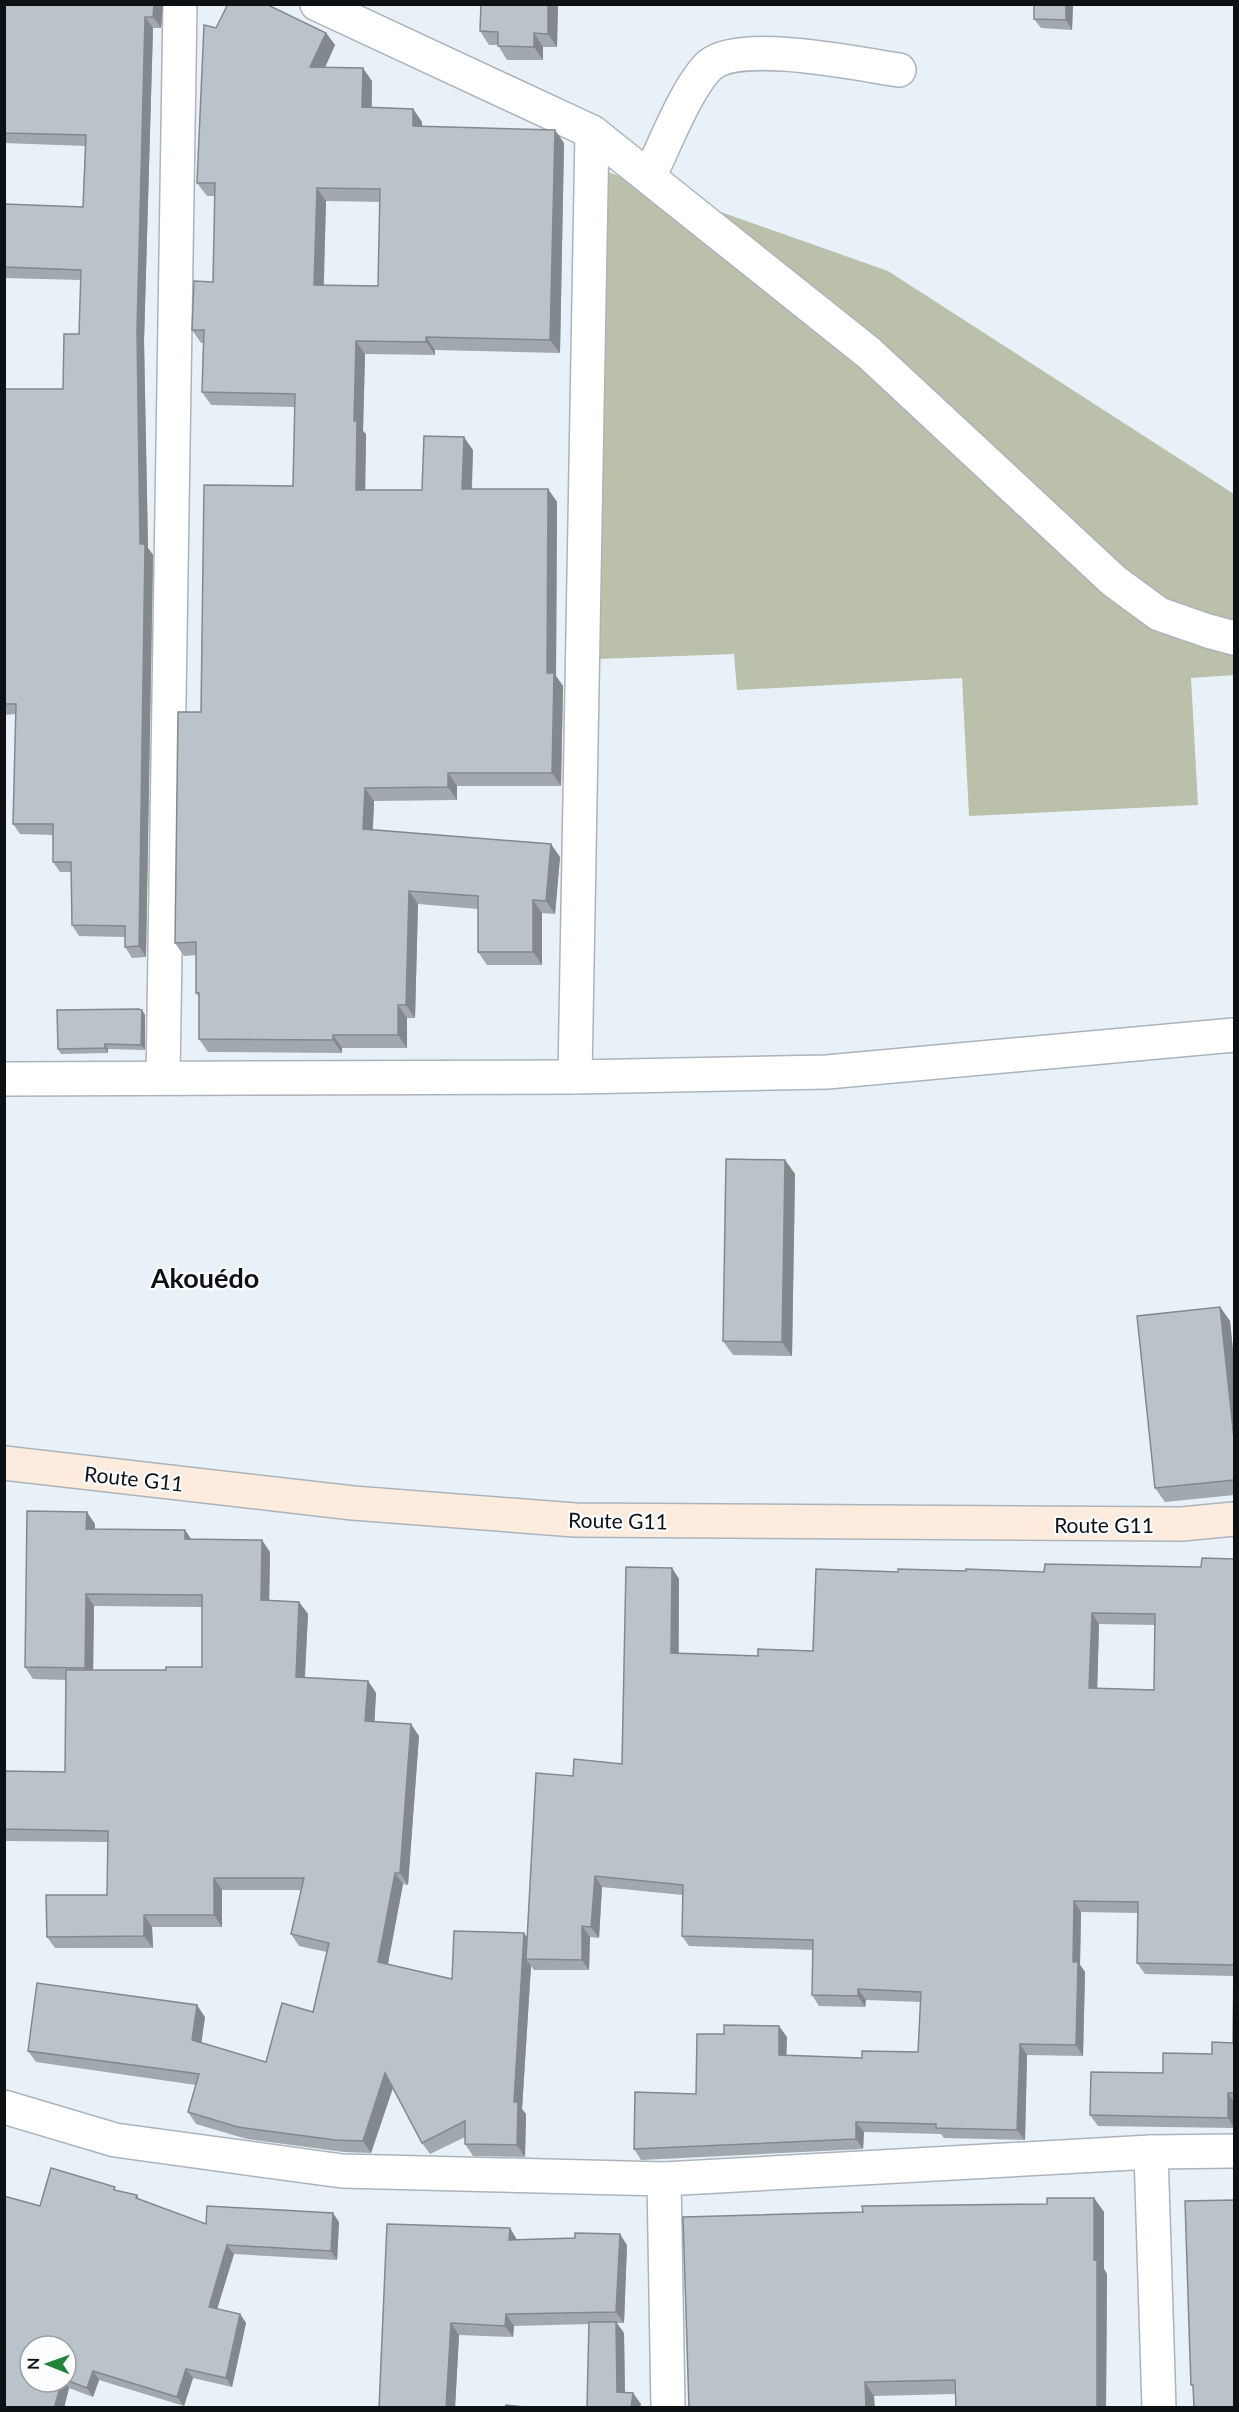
<svg xmlns="http://www.w3.org/2000/svg" width="1239" height="2412" font-family="Lato,sans-serif">
<style>
.green{fill:#bac0a9}
.lines{fill:none;stroke-linecap:round;stroke-linejoin:round}
.street-casing{stroke:#acb4bb;stroke-width:36}
.secondary-casing{stroke:#acb4bb;stroke-width:36}
.street{stroke:#fff;stroke-width:33}
.secondary{stroke:#fdebdd;stroke-width:33}
.wall{fill:#a1a8ae;fill-rule:evenodd}
.shaded-wall{fill:#83888d}
.building{fill:#bbc3ca;stroke:#83888d;stroke-width:1.5;fill-rule:evenodd}
.labels{text-anchor:middle;dominant-baseline:central;stroke-width:4.5;stroke-linejoin:round;paint-order:stroke}
.street-label{font-size:21px;fill:#0e1113;stroke:#fbfdff}
.district-label{font-size:27px;font-weight:bold;fill:#0e1113;stroke:#fbfdff}
</style>
<rect width="100%" height="100%" fill="#e8f1f8"/>
<polygon class="green" points="594,167 888,271 1234,494 1234,675 1191,678 1198,805 969,816 962,678 737,690 734,654 598,659"/>
<g class="lines">
<defs>
<g id="street">
<polyline points="317,4 592,132 575,1077"/>
<polyline points="592,132 869,353 1114,581 1159,614 1208,631 1234,638"/>
<path d="M649,177C664,147 687,86 710,65C741,39 858,64 899,70"/>
<polyline points="163,1077 180,4"/>
<polyline points="4,1079 575,1077 827,1072 1234,1035"/>
<polyline points="4,2107 115,2140 342,2171 664,2179 1151,2152 1234,2151"/>
<polyline points="1151,2152 1159,2408"/>
<polyline points="664,2179 668,2408"/>
</g>
<polyline id="secondary" points="4,1463 353,1503 575,1520 1182,1524 1234,1519"/>
</defs>
<use href="#street" class="street-casing"/>
<use href="#secondary" class="secondary-casing"/>
<use href="#street" class="street"/>
<use href="#secondary" class="secondary"/>
</g>
<g class="wall">
<polygon points="4,4 163,4 161,28 153,28 144,341 148,548 153,555 146,957 132,958 125,947 125,937 79,936 72,925 71,872 60,872 53,862 53,835 20,834 13,824 16,714 4,715 4,389 63,389 79,334 81,280 4,278 4,204 83,207 85,146 4,143"/>
<polygon points="558,4 557,47 543,47 543,60 507,60 498,45 489,45 480,31"/>
<polygon points="1034,4 1073,4 1072,30 1041,28 1034,19"/>
<path d="M216,28L326,33L335,45L325,68L372,81V108L413,109L422,122V127L564,143L560,353L435,350V355L365,354L363,431L366,434L365,490H422L473,450L472,489H548L557,502L556,676L563,686L561,786H457V800L374,801L373,830L560,857L555,914L542,913V965H487L478,952V909L418,904L415,1018H407V1048H342V1053L208,1052L199,1039V997L196,993V955L184,956L175,943L201,712L293,486L295,407L211,405L202,392L203,343H201L192,330L213,282L215,196H207L197,183ZM326,201L380,202L378,286L324,285Z"/>
<polygon points="142,1010 145,1015 145,1050 108,1049 108,1053 61,1054 58,1049"/>
<polygon points="785,1160 795,1174 792,1356 733,1355 723,1341"/>
<polygon points="1220,1307 1230,1321 1234,1361 1234,1495 1165,1502 1155,1488"/>
<path d="M95,1524V1530H185L191,1539L270,1552L269,1601L299,1602L308,1614L305,1678L368,1681L376,1693L374,1722L419,1736L408,1885L403,1884L388,1964L452,1979L527,1938L573,1776L622,1764L672,1568L679,1579V1653L758,1656L813,1651L898,1572L966,1571L1044,1572L1201,1567L1234,1559V2128L1098,2126L1090,2115L1163,2073L1212,2054L1233,2043L1234,1976L1145,1974L1137,1963L1138,1913L1081,1912L1080,1965L1085,1972L1083,2056L1027,2055L1025,2140L944,2138L941,2134L864,2132L863,2149L641,2160L634,2149L696,2094L787,2037L786,2055L862,2058L918,2052L921,2002L866,2000L865,2007L819,2006L812,1995L813,1950L689,1946L682,1936L683,1895L602,1887L599,1938L590,1937L589,1970H534L531,1966L522,2109L526,2114L525,2157L473,2156L465,2144V2137L430,2154L422,2143L393,2087L371,2153L344,2152L247,2139L196,2124L188,2112L196,2085L36,2062L28,2051L205,2017L201,2043L266,2062L313,2012L327,1952L299,1946L291,1934L301,1890H222V1927H152L153,1948H55L47,1937L107,1895L108,1842L4,1841V1771L65,1772L66,1680L33,1679L25,1667ZM94,1606L202,1607V1667L166,1670H93ZM1099,1624L1155,1625L1154,1690L1097,1688Z"/>
<path d="M118,2191L137,2195L140,2200L206,2224L339,2222L337,2260L234,2254L217,2309L240,2314L246,2323L232,2387L193,2378L184,2406L99,2380L93,2397L69,2388L64,2408H4L40,2206ZM66,2346V2382H30Z"/>
<polygon points="1094,2198 1104,2212 1104,2269 1107,2274 1106,2408 956,2408 955,2394 874,2396 689,2408 863,2212 1047,2204"/>
<polygon points="387,2224 510,2228 517,2240 627,2245 624,2323 617,2323 624,2333 625,2392 641,2404 587,2408 589,2324 514,2326 513,2337 459,2335 455,2408"/>
</g>
<g class="shaded-wall">
<polygon points="154,4 163,4 161,28 153,17"/>
<polygon points="548,4 558,4 557,47 548,34"/>
<polygon points="1066,4 1073,4 1072,30 1066,20"/>
<polygon points="145,17 153,28 144,341 148,548 153,555 146,957 139,946 140,544 137,330"/>
<polygon points="326,33 335,45 319,80 310,67"/>
<polygon points="534,33 543,47 543,60 534,47"/>
<polygon points="363,68 372,81 371,120 362,107"/>
<polygon points="413,109 422,122 422,139 413,126"/>
<polygon points="555,130 564,143 560,353 550,340"/>
<polygon points="317,188 326,201 323,298 314,285"/>
<polygon points="426,337 435,350 435,355 426,342"/>
<polygon points="356,341 365,354 363,431 366,434 365,503 356,490 354,421"/>
<polygon points="464,437 473,450 471,502 462,489"/>
<polygon points="548,489 557,502 556,676 563,686 561,786 552,773 547,673"/>
<polygon points="448,773 457,786 457,800 448,787"/>
<polygon points="365,788 374,801 372,842 363,829"/>
<polygon points="551,844 560,857 555,914 546,901"/>
<polygon points="409,891 418,904 415,1018 406,1005"/>
<polygon points="533,900 542,913 542,965 533,952"/>
<polygon points="398,1005 407,1018 407,1048 398,1035"/>
<polygon points="142,1010 145,1015 145,1050 141,1045"/>
<polygon points="333,1035 342,1048 342,1053 333,1040"/>
<polygon points="105,1044 108,1049 108,1053 105,1048"/>
<polygon points="785,1160 795,1174 792,1356 782,1342"/>
<polygon points="1220,1307 1230,1321 1234,1361 1234,1439"/>
<polygon points="87,1512 95,1524 95,1541 86,1529"/>
<polygon points="185,1530 193,1542 185,1539"/>
<polygon points="262,1540 270,1552 269,1612 261,1600"/>
<polygon points="672,1568 679,1579 678,1663 671,1653"/>
<polygon points="86,1594 94,1606 93,1680 85,1668"/>
<polygon points="299,1602 308,1614 304,1689 296,1677"/>
<polygon points="1092,1613 1099,1624 1097,1698 1089,1688"/>
<polygon points="368,1681 376,1693 374,1733 365,1721"/>
<polygon points="411,1724 419,1736 408,1885 400,1873"/>
<polygon points="395,1873 403,1884 386,1974 378,1962"/>
<polygon points="595,1876 602,1887 599,1938 591,1927"/>
<polygon points="214,1878 222,1890 222,1927 214,1915"/>
<polygon points="1074,1901 1081,1912 1080,1965 1085,1972 1083,2056 1076,2045 1073,1962"/>
<polygon points="144,1915 152,1927 153,1948 144,1936"/>
<polygon points="582,1926 590,1937 589,1970 582,1960"/>
<polygon points="524,1933 532,1945 526,1959 531,1966 522,2109 526,2114 525,2157 517,2145 514,2102"/>
<polygon points="858,1989 866,2000 865,2007 858,1996"/>
<polygon points="197,2005 205,2017 200,2052 192,2040"/>
<polygon points="779,2026 787,2037 786,2066 779,2055"/>
<polygon points="1020,2044 1027,2055 1025,2140 1017,2130"/>
<polygon points="385,2073 394,2085 371,2153 363,2141"/>
<polygon points="1228,2093 1234,2102 1234,2127 1228,2118"/>
<polygon points="856,2122 864,2132 863,2149 856,2139"/>
<polygon points="1094,2198 1104,2212 1104,2269 1107,2274 1106,2408 1097,2408 1094,2260"/>
<polygon points="333,2213 339,2222 337,2260 331,2251"/>
<polygon points="510,2228 517,2240 509,2240"/>
<polygon points="620,2234 627,2245 624,2323 616,2312"/>
<polygon points="227,2245 234,2254 215,2316 209,2307"/>
<polygon points="240,2314 246,2323 232,2387 226,2378"/>
<polygon points="506,2314 514,2326 513,2337 505,2326"/>
<polygon points="616,2322 624,2333 625,2404 617,2392"/>
<polygon points="451,2323 459,2335 455,2408 446,2408"/>
<polygon points="186,2369 193,2378 184,2406 177,2397"/>
<polygon points="93,2371 99,2380 93,2397 87,2388"/>
<polygon points="62,2382 65,2382 69,2388 64,2408 54,2408"/>
<polygon points="865,2382 874,2396 875,2408 866,2408"/>
<polygon points="633,2393 641,2404 640,2408 631,2408"/>
</g>
<g class="building">
<polygon points="4,4 154,4 153,17 145,17 137,330 140,544 145,544 139,946 125,947 125,926 72,925 71,862 53,862 53,824 13,824 16,704 4,704 4,389 63,389 64,334 79,334 81,270 4,267 4,204 83,207 86,135 4,133"/>
<path d="M228,4H266L326,33L310,67L363,68L362,107L413,109V126L555,130L550,340L426,337V342L356,341L354,421H357L356,490H422L424,436L464,437L462,489H548L547,673H554L552,773H448V787L365,788L363,829L551,844L546,901L533,900V952H478V896L409,891L406,1005H398V1035H333V1040L199,1039V993H196V942L175,943L178,712H201L204,485L293,486L295,394L202,392L204,330H192L194,281L213,282L215,183H197L204,25L216,28ZM317,188L380,189L378,286L314,285Z"/>
<polygon points="481,4 548,4 548,34 534,33 534,47 498,46 498,32 480,31"/>
<polygon points="1034,4 1066,4 1066,20 1034,19"/>
<polygon points="138,1009 142,1010 141,1045 105,1044 105,1048 58,1049 57,1010"/>
<polygon points="726,1159 785,1160 782,1342 723,1341"/>
<polygon points="1220,1307 1234,1439 1234,1480 1155,1488 1137,1316"/>
<polygon points="27,1511 87,1512 86,1529 185,1530 185,1539 262,1540 261,1600 299,1602 296,1677 368,1681 365,1721 411,1724 400,1873 395,1873 378,1962 452,1979 454,1931 524,1933 514,2102 518,2102 517,2145 465,2144 465,2121 422,2143 385,2073 363,2141 335,2140 238,2127 188,2112 199,2074 28,2051 37,1983 197,2005 192,2040 266,2062 282,2003 313,2012 329,1943 291,1934 304,1878 214,1878 214,1915 144,1915 144,1936 47,1937 46,1895 107,1895 108,1831 4,1829 4,1771 65,1772 66,1670 166,1670 166,1667 202,1667 202,1595 86,1594 85,1668 25,1667"/>
<path d="M1202,1558L1234,1559V2093H1228V2118L1090,2115L1091,2072L1163,2073V2053L1212,2054V2042L1233,2043L1234,1965L1137,1963L1138,1902L1074,1901L1073,1962H1078L1076,2045L1020,2044L1017,2130L936,2128V2124L856,2122V2139L634,2149L635,2092L696,2094L697,2034H724V2025L779,2026V2055L862,2058V2051L918,2052L921,1992L858,1989V1996L812,1995L813,1940L682,1936L683,1885L595,1876L591,1927L582,1926V1960L526,1959L536,1773L573,1776L574,1759L622,1764L626,1567L672,1568L671,1653L758,1656V1649L813,1651L816,1569L898,1572V1569L966,1571V1569L1044,1572L1045,1564L1201,1567ZM1092,1613L1155,1614L1154,1690L1089,1688Z"/>
<polygon points="51,2168 115,2187 114,2190 137,2195 136,2198 206,2224 207,2206 333,2213 331,2251 227,2245 209,2307 240,2314 226,2378 186,2369 177,2397 93,2371 87,2388 66,2380 66,2346 30,2346 30,2382 62,2382 54,2408 4,2408 4,2196 40,2206"/>
<polygon points="1047,2198 1094,2198 1094,2260 1097,2260 1097,2408 956,2408 955,2380 865,2382 866,2408 689,2408 683,2217 863,2212 862,2206 1047,2204"/>
<polygon points="1234,2200 1234,2408 1194,2408 1193,2385 1191,2385 1190,2357 1185,2201"/>
<polygon points="387,2224 510,2228 509,2240 575,2238 575,2233 620,2234 616,2312 506,2314 505,2326 451,2323 446,2408 379,2408"/>
<polygon points="589,2322 616,2322 617,2392 633,2393 631,2408 587,2408"/>
<polygon points="506,2405 535,2408 506,2408"/>
</g>
<g class="labels">
<g class="street-label">
<text transform="translate(134 1478) rotate(6)">Route G11</text>
<text transform="translate(618 1520) rotate(1)">Route G11</text>
<text x="1104" y="1524">Route G11</text>
</g>
<g class="district-label">
<text x="205" y="1277">Akouédo</text>
</g>
</g>
<rect width="1239" height="2412" fill="none" stroke="#0e1113" stroke-width="12"/>
<g transform="translate(48 2364) rotate(271)"><circle r="28" fill="#fbfdff" stroke="#9c9fa1" stroke-width="1.5"/>
<path d="M0-4.5L10 22L0 15L-10 22Z" fill="#228437"/>
<text y="-9" font-size="16" font-weight="bold" text-anchor="middle" fill="#0e1113">N</text>
</g>
</svg>
